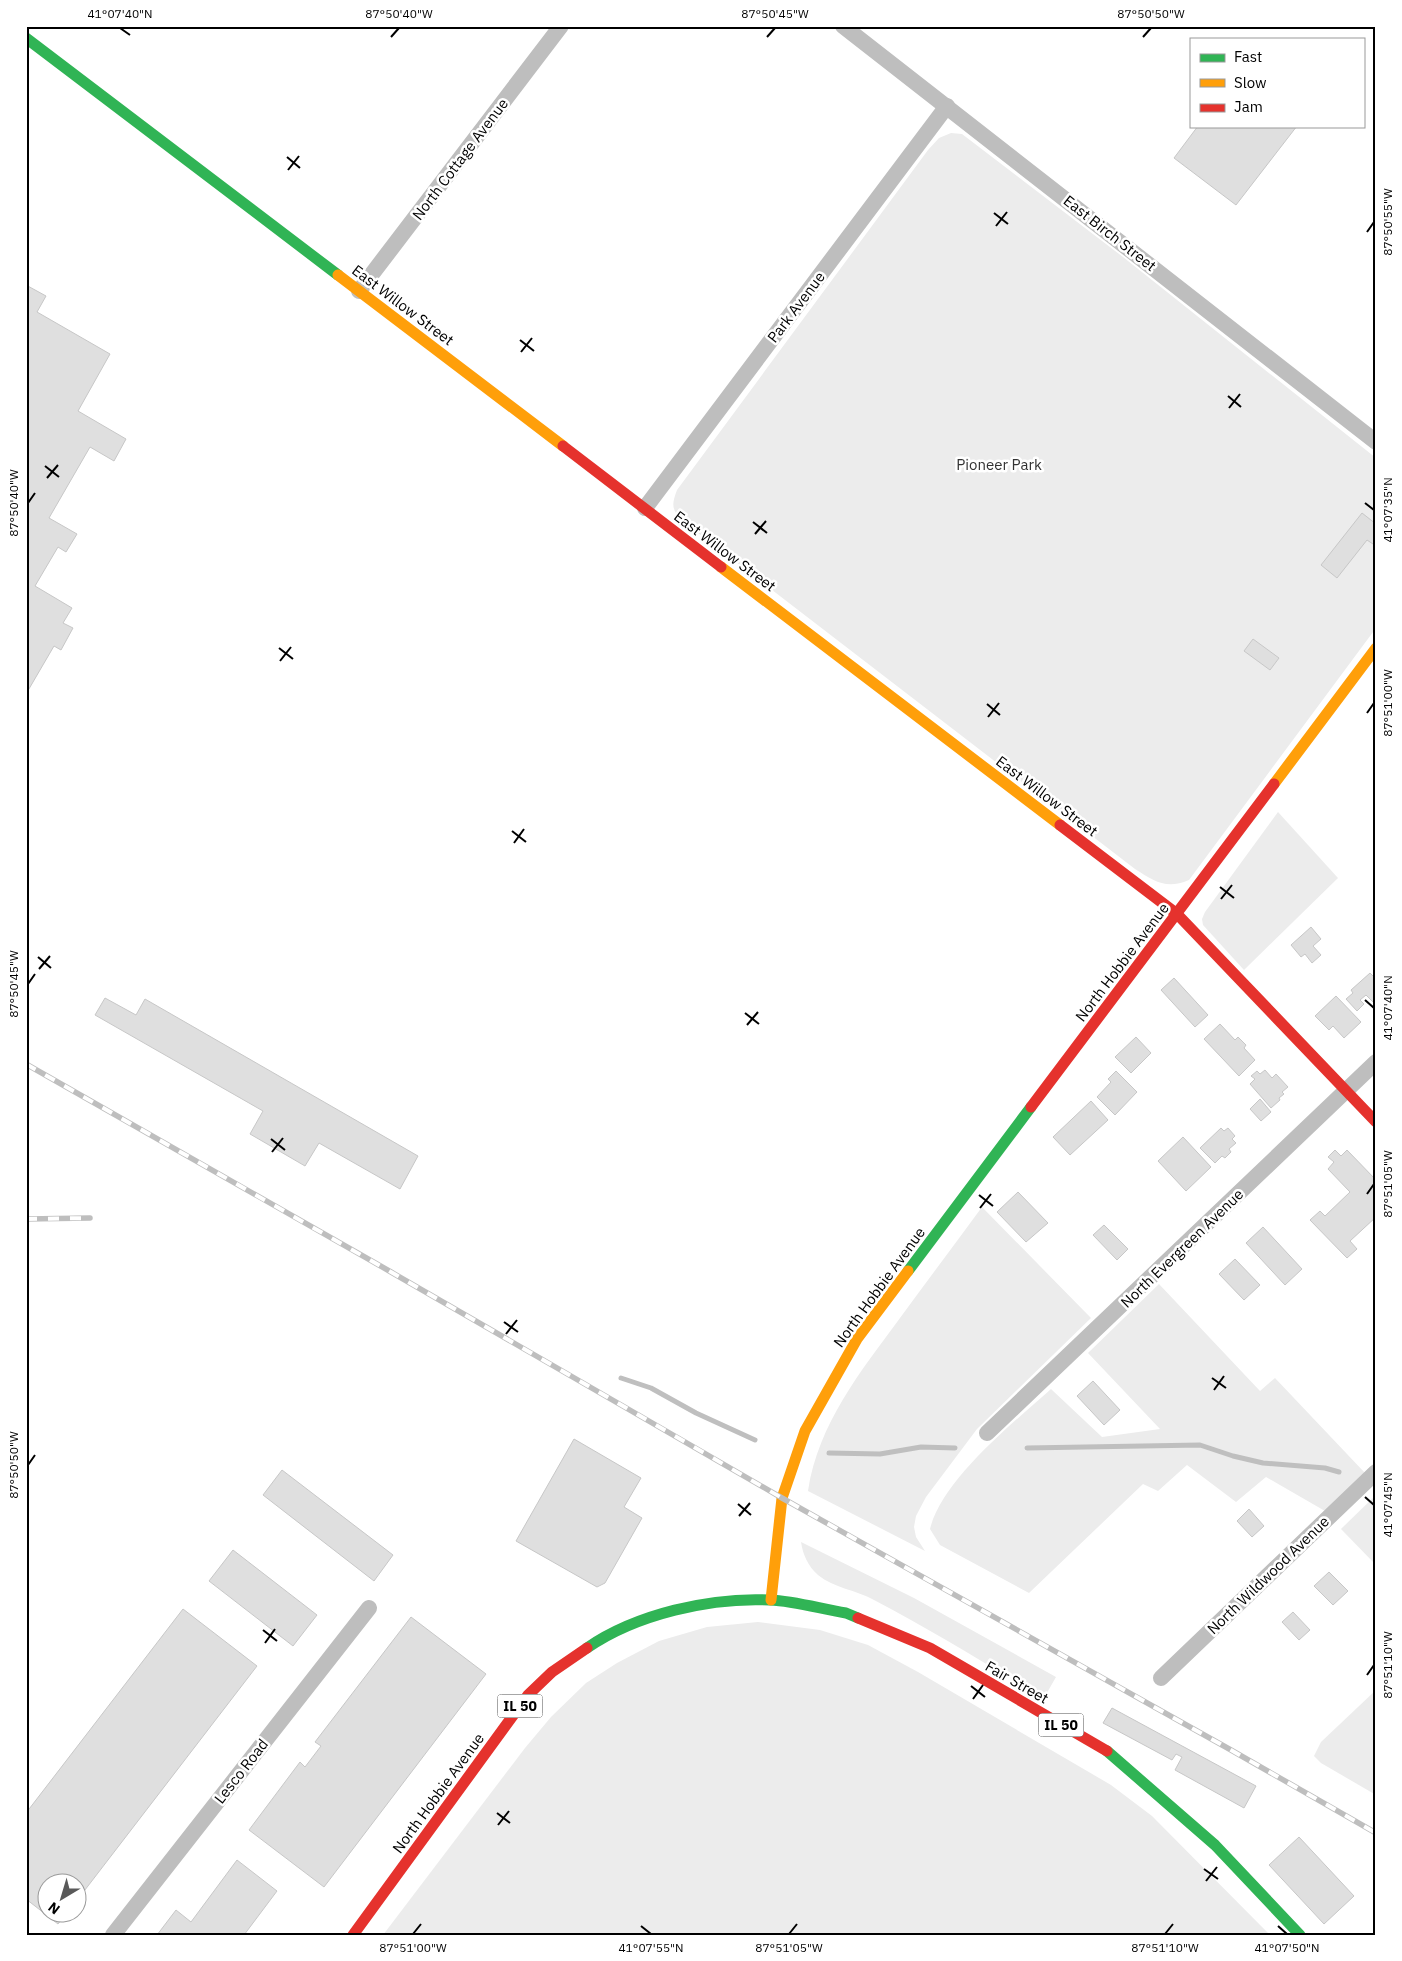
<svg xmlns="http://www.w3.org/2000/svg" width="1402" height="1961" font-family="'IBM Plex Sans',sans-serif">
<style>
.green{fill:#ececec}
.lines{fill:none;stroke-linecap:round;stroke-linejoin:round}
.stream{stroke:#bfbfbf;stroke-width:5}
.building{fill:#dfdfdf;stroke:#c7c7c7}
.street{stroke:#bebebe;stroke-width:16}
.fast{stroke:#30b455;stroke-width:11}
.slow{stroke:#ff9f0a;stroke-width:11}
.jam{stroke:#e5322d;stroke-width:11}
.rail-casing{stroke:#bebebe;stroke-width:5.5}
.rail{stroke:#fff;stroke-width:4;stroke-dasharray:11;stroke-linecap:butt}
.ticks{fill:none;stroke:#000;stroke-width:2}
.labels{text-anchor:middle;dominant-baseline:central;stroke-width:5;stroke-linejoin:round;paint-order:stroke}
.shield{fill:#fff;stroke:#4c4c4c;stroke-width:1}
.shield-label{font-size:14px;font-weight:bold;fill:#000}
.street-label{font-size:15px;fill:#000;stroke:#fff}
.park-label{font-size:15px;fill:#333;stroke:#fff}
.neatline{fill:none;stroke:#000;stroke-width:2}
.ticks-label{font-size:12px;text-anchor:middle;fill:#000}
</style>
<rect width="100%" height="100%" fill="#fff"/>
<g class="green">
<path d="M951,133L962,134L1123,257L1376,458V628L1189,880C1166,890 1154,881 1135,869L681,520C671,508 672,504 677,490L928,150L939,138Z"/>
<polygon points="1278,812 1338,878 1244,970 1203,925 1202,919 1205,912"/>
<path d="M982,1207L1091,1318L977,1429L926,1497L916,1516L914,1527L916,1537L925,1551L808,1491C818,1424 861,1371 900,1318C927,1281 955,1244 982,1207Z"/>
<path d="M1159,1284L1260,1391L1275,1378L1365,1473L1325,1511L1266,1477L1236,1502L1187,1465L1158,1491L1143,1484L1029,1593L940,1545L930,1529C942,1480 1013,1423 1051,1389L1102,1437L1160,1429L1088,1353Z"/>
<polygon points="1376,1495 1376,1565 1341,1529"/>
<path d="M801,1542L914,1598L1056,1677L1044,1698C987,1665 932,1630 874,1600C856,1590 834,1588 818,1575C808,1566 803,1555 801,1542Z"/>
<polygon points="758,1622 820,1630 868,1645 918,1672 1111,1785 1152,1816 1270,1935 383,1935 525,1748 551,1717 586,1683 617,1663 659,1641 707,1627"/>
<polygon points="1376,1690 1376,1795 1321,1763 1314,1756 1321,1742"/>
</g>
<g class="lines">
<g class="stream">
<polyline points="621,1378 651,1388 696,1413 755,1440"/>
<polyline points="1027,1448 1200,1445 1233,1456 1263,1463 1325,1468 1339,1472"/>
<polyline points="829,1453 880,1454 921,1447 955,1448"/>
</g>
</g>
<g class="building">
<polygon points="1198,126 1297,126 1236,205 1174,158"/>
<polygon points="26,285 46,296 37,312 110,354 78,411 126,439 114,461 90,447 49,518 77,534 66,552 58,547 35,586 72,608 63,623 73,628 61,650 54,646 26,694"/>
<polygon points="1362,513 1376,524 1376,546 1367,540 1337,578 1321,565"/>
<polygon points="1253,639 1279,658 1270,670 1244,651"/>
<polygon points="1311,927 1321,939 1313,946 1321,955 1312,963 1305,954 1301,957 1291,945"/>
<polygon points="1370,973 1376,979 1376,1005 1366,995 1360,1000 1364,1004 1357,1011 1346,999 1353,993 1351,990"/>
<polygon points="1174,978 1208,1015 1195,1027 1161,990"/>
<polygon points="1336,996 1361,1022 1344,1038 1333,1026 1329,1030 1315,1016"/>
<polygon points="105,998 136,1015 145,999 418,1156 400,1189 319,1143 305,1166 250,1134 263,1111 95,1015"/>
<polygon points="1220,1024 1235,1040 1238,1037 1246,1045 1244,1048 1255,1060 1239,1076 1204,1039"/>
<polygon points="1136,1037 1151,1053 1131,1073 1115,1057"/>
<polygon points="1265,1070 1272,1078 1276,1074 1288,1087 1282,1092 1284,1094 1279,1098 1280,1100 1271,1108 1250,1084 1255,1079 1251,1076 1257,1071 1260,1074"/>
<polygon points="1116,1071 1137,1092 1115,1115 1097,1097 1111,1082 1108,1079"/>
<polygon points="1260,1099 1271,1112 1261,1121 1250,1109"/>
<polygon points="1091,1101 1108,1120 1070,1155 1053,1137"/>
<polygon points="1221,1128 1224,1131 1228,1128 1235,1136 1232,1139 1236,1143 1229,1149 1231,1152 1225,1158 1222,1156 1215,1163 1200,1148"/>
<polygon points="1183,1137 1211,1167 1186,1191 1158,1161"/>
<polygon points="1335,1150 1341,1156 1347,1150 1376,1180 1376,1217 1350,1241 1357,1249 1347,1258 1310,1220 1320,1211 1325,1216 1350,1192 1328,1169 1334,1162 1328,1157"/>
<polygon points="1018,1192 1048,1223 1026,1242 997,1212"/>
<polygon points="1104,1225 1128,1249 1117,1260 1093,1235"/>
<polygon points="1263,1227 1302,1269 1285,1285 1246,1243"/>
<polygon points="1235,1259 1260,1285 1244,1300 1219,1274"/>
<polygon points="1093,1381 1120,1410 1104,1425 1077,1396"/>
<polygon points="574,1439 641,1478 624,1507 642,1518 605,1583 597,1587 516,1541"/>
<polygon points="282,1470 393,1555 374,1581 263,1495"/>
<polygon points="1249,1509 1264,1526 1252,1537 1237,1521"/>
<polygon points="233,1550 317,1615 293,1646 209,1581"/>
<polygon points="1329,1572 1348,1591 1333,1605 1314,1586"/>
<polygon points="183,1609 257,1666 78,1899 78,1884 48,1884 48,1914 66,1914 58,1924 26,1899 26,1813"/>
<polygon points="1293,1612 1310,1630 1299,1640 1282,1622"/>
<polygon points="411,1617 486,1674 324,1887 249,1830 300,1762 305,1767 321,1746 315,1742"/>
<polygon points="1112,1708 1256,1786 1244,1808 1175,1770 1182,1757 1176,1754 1172,1760 1103,1723"/>
<polygon points="1299,1837 1354,1896 1324,1924 1269,1865"/>
<polygon points="237,1860 277,1891 244,1935 157,1935 176,1910 191,1922"/>
</g>
<g class="lines">
<g class="street">
<polyline points="843,26 1376,442"/>
<polyline points="359,291 561,26"/>
<polyline points="645,508 947,106"/>
<polyline points="987,1433 1376,1062"/>
<polyline points="1161,1678 1376,1472"/>
<polyline points="113,1935 369,1608"/>
</g>
<g class="fast">
<polyline points="26,38 338,275"/>
<polyline points="908,1271 1031,1107"/>
<path d="M587,1648C636,1614 711,1597 770,1600C795,1601 821,1609 846,1613L858,1618"/>
<polyline points="1107,1751 1215,1845 1300,1935"/>
</g>
<g class="slow">
<polyline points="338,275 563,446"/>
<polyline points="721,567 1060,825"/>
<polyline points="1274,784 1376,648"/>
<polyline points="771,1600 782,1498 805,1431 857,1339 908,1271"/>
</g>
<g class="jam">
<polyline points="563,446 721,567"/>
<polyline points="1060,825 1177,914 1376,1122"/>
<polyline points="1031,1107 1274,784"/>
<polyline points="858,1618 930,1648 1107,1751"/>
<polyline points="353,1935 528,1695 552,1672 587,1648"/>
</g>
<defs>
<g id="rail">
<polyline points="26,1064 391,1272 782,1498 1231,1750 1376,1833"/>
<polyline points="26,1219 90,1218"/>
</g>
</defs>
<use href="#rail" class="rail-casing"/>
<use href="#rail" class="rail"/>
</g>
<path class="ticks" d="M120,28L130,35M391,37L399,28M767,37L775,28M1143,37L1151,28M287,157L300,168M288,170L299,156M994,213L1008,224M996,226L1007,212M1367,232L1374,222M520,340L534,351M521,352L532,338M1228,396L1241,407M1229,408L1240,394M45,466L59,477M47,478L58,465M28,503L35,493M1365,503L1374,510M753,522L767,533M755,534L766,521M279,648L293,659M280,661L291,647M987,704L1000,715M1367,713L1374,703M988,717L999,703M512,831L526,842M514,843L524,829M1220,887L1234,898M1221,899L1232,885M38,957L51,968M39,969L50,956M28,984L35,974M1365,1000L1374,1008M745,1013L759,1024M747,1025L758,1012M271,1139L285,1150M272,1152L283,1138M1367,1194L1374,1184M979,1195L993,1206M980,1208L991,1194M504,1322L518,1332M506,1334L517,1320M1212,1378L1226,1388M1214,1390L1224,1376M28,1465L35,1455M1365,1497L1374,1505M738,1504L751,1515M739,1516L750,1503M263,1630L277,1641M265,1643L275,1629M1367,1675L1374,1665M971,1686L985,1697M973,1699L983,1685M497,1813L510,1823M498,1825L509,1811M1204,1869L1218,1879M1206,1881L1217,1867M641,1926L651,1934M1278,1926L1287,1934M413,1934L421,1924M789,1934L797,1924M1165,1934L1173,1924"/>
<g class="labels">
<g class="shield">
<rect x="497.5" y="1694.5" width="45" height="23" rx="4"/>
<rect x="1038.5" y="1713.5" width="45" height="23" rx="4"/>
</g>
<g class="shield-label">
<text x="520" y="1706">IL 50</text>
<text x="1061" y="1725">IL 50</text>
</g>
<g class="street-label">
<text transform="translate(460 159) rotate(-53)">North Cottage Avenue</text>
<text transform="translate(1110 233) rotate(38)">East Birch Street</text>
<text transform="translate(403 305) rotate(37)">East Willow Street</text>
<text transform="translate(796 307) rotate(-53)">Park Avenue</text>
<text transform="translate(725 551) rotate(37)">East Willow Street</text>
<text transform="translate(1047 796) rotate(37)">East Willow Street</text>
<text transform="translate(1122 962) rotate(-53)">North Hobbie Avenue</text>
<text transform="translate(1182 1248) rotate(-44)">North Evergreen Avenue</text>
<text transform="translate(879 1287) rotate(-54)">North Hobbie Avenue</text>
<text transform="translate(1268 1575) rotate(-44)">North Wildwood Avenue</text>
<text transform="translate(1017 1682) rotate(30)">Fair Street</text>
<text transform="translate(241 1771) rotate(-52)">Lesco Road</text>
<text transform="translate(438 1793) rotate(-54)">North Hobbie Avenue</text>
</g>
<g class="park-label">
<text x="999" y="464">Pioneer Park</text>
</g>
</g>
<rect width="1402" height="1961" fill="none" stroke="#ffffff" stroke-width="55"/>
<rect x="1190" y="38" width="175" height="90" fill="#ffffff" stroke="#999999"/>
<rect x="1200" y="54" width="25" height="8" fill="#30b455" stroke="#999999"/>
<text x="1234" y="62" font-size="15" fill="#000000">Fast</text>
<rect x="1200" y="79" width="25" height="8" fill="#ff9f0a" stroke="#999999"/>
<text x="1234" y="88" font-size="15" fill="#000000">Slow</text>
<rect x="1200" y="104" width="25" height="8" fill="#e5322d" stroke="#999999"/>
<text x="1234" y="112" font-size="15" fill="#000000">Jam</text>
<g transform="translate(62 1898) rotate(218)"><circle r="24" fill="#ffffff" stroke="#999999"/>
<path d="M0-4L9 19L0 12L-9 19Z" fill="#595959"/>
<text y="-8" font-size="14" font-weight="bold" text-anchor="middle" fill="#000000">N</text>
</g>
<rect x="28" y="28" width="1346" height="1906" class="neatline"/>
<g class="ticks-label">
<text x="120" y="18">41°07'40"N</text>
<text x="399" y="18">87°50'40"W</text>
<text x="775" y="18">87°50'45"W</text>
<text x="1151" y="18">87°50'50"W</text>
<text transform="translate(1388 222) rotate(-90)" y="4">87°50'55"W</text>
<text transform="translate(14 503) rotate(-90)" y="4">87°50'40"W</text>
<text transform="translate(1388 510) rotate(-90)" y="4">41°07'35"N</text>
<text transform="translate(1388 703) rotate(-90)" y="4">87°51'00"W</text>
<text transform="translate(14 984) rotate(-90)" y="4">87°50'45"W</text>
<text transform="translate(1388 1008) rotate(-90)" y="4">41°07'40"N</text>
<text transform="translate(1388 1184) rotate(-90)" y="4">87°51'05"W</text>
<text transform="translate(14 1465) rotate(-90)" y="4">87°50'50"W</text>
<text transform="translate(1388 1505) rotate(-90)" y="4">41°07'45"N</text>
<text transform="translate(1388 1665) rotate(-90)" y="4">87°51'10"W</text>
<text x="413" y="1952">87°51'00"W</text>
<text x="651" y="1952">41°07'55"N</text>
<text x="789" y="1952">87°51'05"W</text>
<text x="1165" y="1952">87°51'10"W</text>
<text x="1287" y="1952">41°07'50"N</text>
</g>
</svg>
